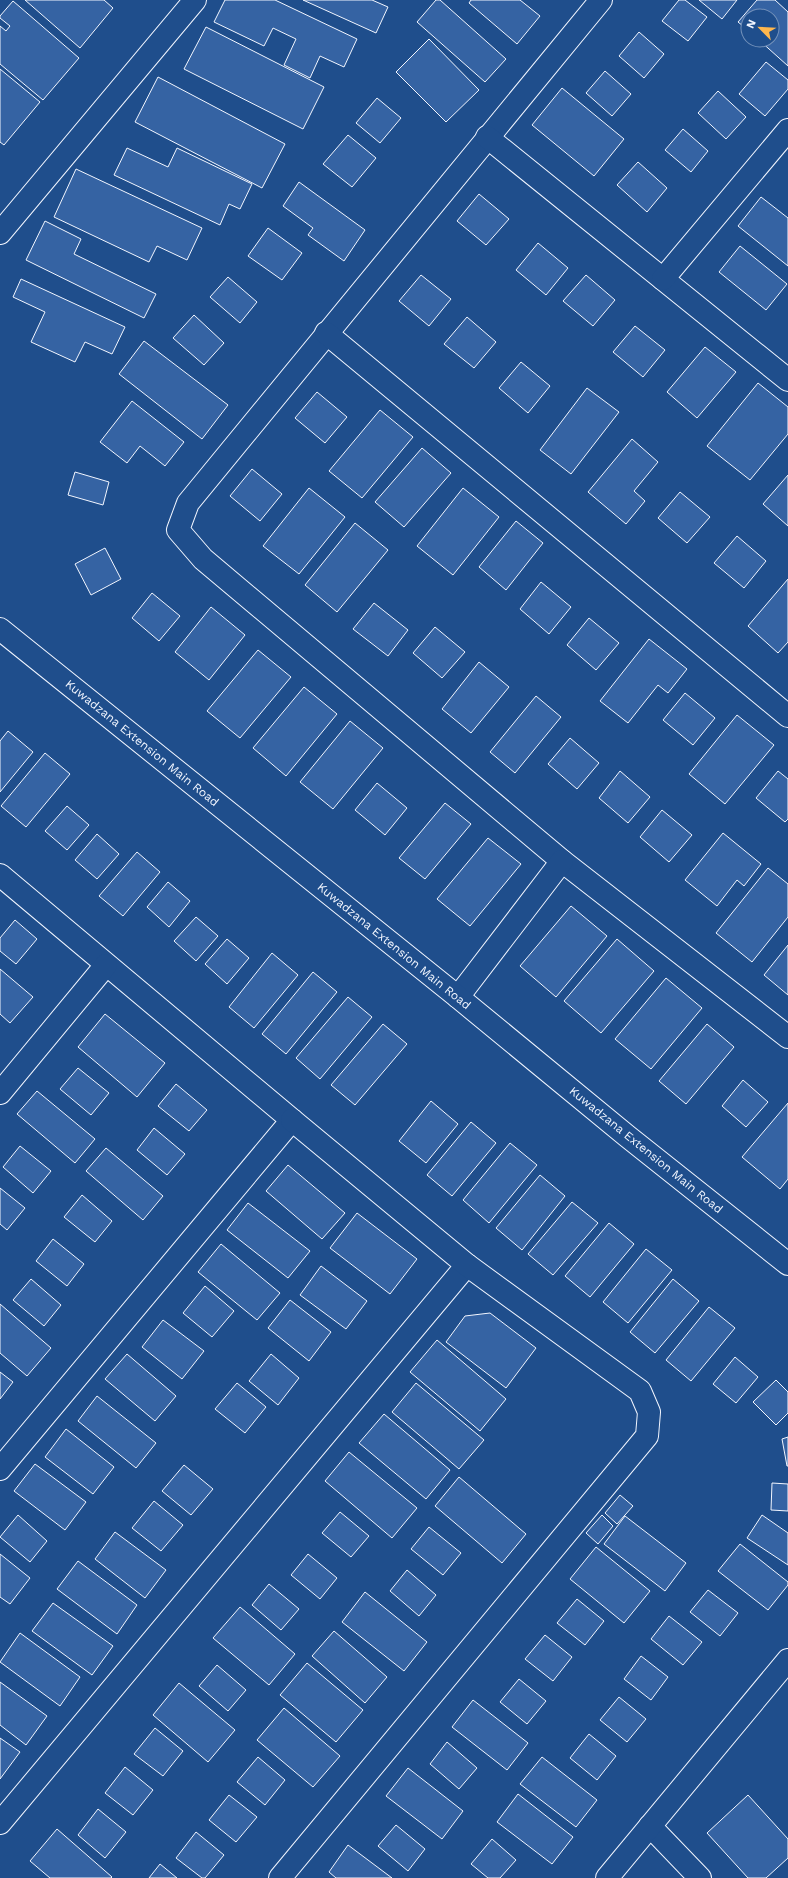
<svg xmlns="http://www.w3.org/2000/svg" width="788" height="1878" font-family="'Work Sans',sans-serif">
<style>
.building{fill:#3563a3;stroke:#f2f6ff}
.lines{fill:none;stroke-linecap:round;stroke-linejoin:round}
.minor-casing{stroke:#f2f6ff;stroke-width:24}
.tertiary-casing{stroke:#f2f6ff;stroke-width:24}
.minor{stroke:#1f4e8c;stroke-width:22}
.tertiary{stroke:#1f4e8c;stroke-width:22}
.labels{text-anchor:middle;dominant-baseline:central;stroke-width:3;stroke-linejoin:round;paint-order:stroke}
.street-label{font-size:12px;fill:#f2f6ff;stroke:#1f4e8c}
</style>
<rect width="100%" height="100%" fill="#1f4e8c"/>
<g class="building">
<polygon points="25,0 104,0 113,8 80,48"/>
<polygon points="225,0 275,0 357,39 344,67 320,56 310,78 284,65 296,39 273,28 264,46 214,22"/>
<polygon points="303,0 372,0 388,7 376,33"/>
<polygon points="436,0 440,0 506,59 485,82 417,22"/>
<polygon points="471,0 520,0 540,16 517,44 469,3"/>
<polygon points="679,0 685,0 707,17 688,41 662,21"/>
<polygon points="699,0 737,0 722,19"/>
<polygon points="757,0 775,0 788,12 788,66 759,40 772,40 772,16 748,16 748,30 738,22"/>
<polygon points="13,1 79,58 43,100 0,64 0,26 6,31 10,26 0,18 0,16"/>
<polygon points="206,27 324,87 303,129 184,69"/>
<polygon points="639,32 664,54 644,78 619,56"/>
<polygon points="429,39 479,90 446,122 396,72"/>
<polygon points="766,62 788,80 788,89 765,116 739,94"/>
<polygon points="0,69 40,102 4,145 0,142"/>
<polygon points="605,71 631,94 612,116 586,93"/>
<polygon points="158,77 285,144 262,188 135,122"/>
<polygon points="562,88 624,139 594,176 532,125"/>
<polygon points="718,91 746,117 726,139 698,113"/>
<polygon points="377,98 401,118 380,143 356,123"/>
<polygon points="683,129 708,151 691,172 665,150"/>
<polygon points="348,135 376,158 352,187 323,164"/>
<polygon points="127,148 168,167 177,148 252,184 240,209 229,204 220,225 114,175"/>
<polygon points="638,162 667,188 647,212 617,185"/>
<polygon points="76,169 202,228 187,260 157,246 149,262 54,217"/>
<polygon points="299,182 365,230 344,261 308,235 313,228 283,206"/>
<polygon points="479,194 509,219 486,245 457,221"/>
<polygon points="761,197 788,218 788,266 738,226"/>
<polygon points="45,221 81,239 74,254 156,294 144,318 26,260"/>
<polygon points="268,228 302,253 282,280 248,256"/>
<polygon points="538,243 568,268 546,295 516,270"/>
<polygon points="740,246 787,284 766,310 719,272"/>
<polygon points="421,275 451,299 429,326 399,301"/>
<polygon points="586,275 615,300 593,326 563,301"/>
<polygon points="228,277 257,302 240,323 210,297"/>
<polygon points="21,279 125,327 112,354 85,342 75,362 31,342 45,312 13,297"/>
<polygon points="194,315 224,343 204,365 173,338"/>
<polygon points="467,317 496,342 474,368 444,344"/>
<polygon points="635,326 665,350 643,377 613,352"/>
<polygon points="144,341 228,405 202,439 119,374"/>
<polygon points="705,347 736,372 697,418 667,392"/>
<polygon points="521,362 550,386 528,413 499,388"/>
<polygon points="758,383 788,407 788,434 750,480 707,446"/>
<polygon points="587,388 619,412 571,474 540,450"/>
<polygon points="317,392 347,417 325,443 295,418"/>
<polygon points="132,401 184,442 165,466 140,446 127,463 100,442"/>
<polygon points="380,410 413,437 362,498 329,471"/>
<polygon points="632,439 658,462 634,491 645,501 626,524 588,492"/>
<polygon points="422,448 451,473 404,527 375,502"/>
<polygon points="252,469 282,494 260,521 230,496"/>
<polygon points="75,472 109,482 103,505 68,495"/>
<polygon points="788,475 788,526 763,504"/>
<polygon points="309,488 345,517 299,574 263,546"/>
<polygon points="463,488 499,517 453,575 417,546"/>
<polygon points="680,492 710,517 687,543 658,518"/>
<polygon points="516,521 543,543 506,590 479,567"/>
<polygon points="355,523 388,550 337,612 305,585"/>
<polygon points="737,536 766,561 744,588 714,563"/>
<polygon points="105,548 121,579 91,595 75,564"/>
<polygon points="788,579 788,642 778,653 748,626"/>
<polygon points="541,582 571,607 549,634 520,609"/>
<polygon points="152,593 180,616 159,641 132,618"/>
<polygon points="374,603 408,630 388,656 353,629"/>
<polygon points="211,607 245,635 209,680 175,652"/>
<polygon points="589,618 619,643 596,670 567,645"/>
<polygon points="435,627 465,652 442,678 413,653"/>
<polygon points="649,639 687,669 668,693 658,685 628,723 600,701"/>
<polygon points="258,650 291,677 240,738 207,711"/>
<polygon points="479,662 509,687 471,733 442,709"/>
<polygon points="304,687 337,714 286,776 253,748"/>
<polygon points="685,693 715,718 693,745 663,720"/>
<polygon points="536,696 561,717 515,773 490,752"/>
<polygon points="737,715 774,745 725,804 689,774"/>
<polygon points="350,721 383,748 333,809 300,782"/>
<polygon points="8,731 33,752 0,792 0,741"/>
<polygon points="570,738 599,763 577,789 548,764"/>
<polygon points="45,753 70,774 26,827 1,806"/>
<polygon points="620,771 650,797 628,823 599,798"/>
<polygon points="778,771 788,779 788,819 785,822 756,798"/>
<polygon points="377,783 407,808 385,835 355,810"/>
<polygon points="445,803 471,824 425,879 399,858"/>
<polygon points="67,806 89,825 67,850 45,831"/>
<polygon points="662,810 692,835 669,862 640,837"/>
<polygon points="723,833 761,864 744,886 737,880 717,906 685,880"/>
<polygon points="97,834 119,854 97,879 75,860"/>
<polygon points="488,838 521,864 470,926 437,899"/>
<polygon points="137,852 160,872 123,916 99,896"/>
<polygon points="768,868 788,884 788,917 752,962 716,933"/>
<polygon points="168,882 190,901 169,927 147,907"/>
<polygon points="571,906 607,936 556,997 520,966"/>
<polygon points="196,917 218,936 196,961 174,941"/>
<polygon points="15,920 37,939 16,964 0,951 0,938"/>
<polygon points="227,939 249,958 227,984 205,964"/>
<polygon points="617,939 654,971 601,1033 564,1001"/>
<polygon points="788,945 788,995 764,975"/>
<polygon points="272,953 298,975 254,1028 229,1007"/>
<polygon points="0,969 33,997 10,1023 0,1014"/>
<polygon points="313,972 337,992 286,1054 262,1034"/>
<polygon points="666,978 702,1008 651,1069 615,1039"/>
<polygon points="348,997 372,1017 320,1079 296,1058"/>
<polygon points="105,1014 165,1063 137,1097 78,1047"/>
<polygon points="383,1024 407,1044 355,1105 331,1085"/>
<polygon points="707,1024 734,1047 686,1104 659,1081"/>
<polygon points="78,1068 109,1093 91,1115 60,1089"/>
<polygon points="743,1080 768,1102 746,1127 722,1106"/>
<polygon points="176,1084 207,1110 189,1131 158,1106"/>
<polygon points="37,1091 95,1139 75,1163 17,1114"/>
<polygon points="431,1101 458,1124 426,1163 399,1141"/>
<polygon points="788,1103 788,1179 780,1189 742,1157"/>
<polygon points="471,1122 496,1143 452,1196 427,1175"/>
<polygon points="154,1128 185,1154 167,1175 137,1150"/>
<polygon points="510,1143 537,1165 489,1223 463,1200"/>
<polygon points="20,1146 51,1171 33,1193 3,1167"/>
<polygon points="106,1148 163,1196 143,1220 86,1171"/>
<polygon points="288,1165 345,1213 322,1239 266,1191"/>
<polygon points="540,1175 565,1196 522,1250 496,1228"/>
<polygon points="0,1188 25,1208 7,1230 0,1224"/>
<polygon points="82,1195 112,1221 95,1242 64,1217"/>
<polygon points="572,1202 598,1223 553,1275 528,1254"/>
<polygon points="248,1203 310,1251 288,1278 227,1230"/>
<polygon points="357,1213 417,1259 390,1294 330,1248"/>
<polygon points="609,1223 634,1244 590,1297 565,1276"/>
<polygon points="53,1239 84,1264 67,1286 36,1261"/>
<polygon points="221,1244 280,1293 257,1320 198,1272"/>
<polygon points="646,1249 672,1270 628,1323 603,1302"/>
<polygon points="321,1266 367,1301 346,1329 300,1295"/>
<polygon points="31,1279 61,1305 44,1326 13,1300"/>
<polygon points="673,1279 699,1301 655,1353 630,1332"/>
<polygon points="205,1286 234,1311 212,1337 183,1313"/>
<polygon points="290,1300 331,1332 309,1361 268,1328"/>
<polygon points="0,1304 51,1348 27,1376 0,1353"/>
<polygon points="709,1307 735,1328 691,1381 666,1360"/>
<polygon points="490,1313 536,1348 506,1388 446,1342 465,1316"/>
<polygon points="163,1320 204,1351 182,1379 142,1347"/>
<polygon points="437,1340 506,1399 480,1431 410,1372"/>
<polygon points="127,1354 176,1396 155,1421 105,1379"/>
<polygon points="271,1354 299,1378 278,1405 249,1381"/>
<polygon points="735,1357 758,1377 736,1403 713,1384"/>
<polygon points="0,1372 13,1382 0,1399"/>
<polygon points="776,1380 788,1392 788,1413 776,1425 753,1402"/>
<polygon points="237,1383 266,1407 245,1433 215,1409"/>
<polygon points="416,1383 484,1440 459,1469 392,1412"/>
<polygon points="97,1396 156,1443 136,1468 78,1421"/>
<polygon points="384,1414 450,1470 426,1499 359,1443"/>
<polygon points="66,1429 114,1467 93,1494 45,1457"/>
<polygon points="788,1437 788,1466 787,1466 782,1439"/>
<polygon points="349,1452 417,1508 392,1538 325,1481"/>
<polygon points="35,1464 86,1502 65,1530 14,1491"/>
<polygon points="184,1465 213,1489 191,1515 162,1491"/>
<polygon points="459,1477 526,1534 502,1563 435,1506"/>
<polygon points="772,1483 788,1484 788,1511 771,1510"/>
<polygon points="620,1495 633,1506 617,1524 605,1513"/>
<polygon points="154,1501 183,1525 161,1551 132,1528"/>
<polygon points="340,1512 369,1536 351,1557 322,1533"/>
<polygon points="18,1515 47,1541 30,1562 0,1537"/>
<polygon points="602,1515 613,1526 598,1544 586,1533"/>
<polygon points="762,1515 788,1533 788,1565 747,1538"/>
<polygon points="625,1516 686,1563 665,1591 604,1544"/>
<polygon points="429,1527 461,1553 443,1575 411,1549"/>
<polygon points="115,1532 166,1570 145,1598 95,1559"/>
<polygon points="740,1544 788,1582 788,1585 768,1610 718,1571"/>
<polygon points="596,1547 650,1591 624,1623 570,1579"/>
<polygon points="0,1554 30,1578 10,1604 0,1597"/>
<polygon points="308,1554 337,1578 320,1599 291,1575"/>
<polygon points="78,1561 137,1605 117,1634 57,1589"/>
<polygon points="407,1570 436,1595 419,1616 390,1591"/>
<polygon points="269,1584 299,1609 281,1630 252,1605"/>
<polygon points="708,1590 738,1613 720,1636 690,1612"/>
<polygon points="365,1592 427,1642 404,1671 342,1622"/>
<polygon points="577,1599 604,1621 585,1645 557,1623"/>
<polygon points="53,1603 113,1646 92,1675 32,1631"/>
<polygon points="240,1607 295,1654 269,1685 213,1638"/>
<polygon points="669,1616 702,1642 683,1665 651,1639"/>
<polygon points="334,1631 387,1677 365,1703 312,1656"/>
<polygon points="20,1633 80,1677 60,1706 0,1662"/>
<polygon points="545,1635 572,1657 553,1681 525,1659"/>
<polygon points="641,1656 668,1677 651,1700 624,1679"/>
<polygon points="307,1663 363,1710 336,1742 280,1695"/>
<polygon points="217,1665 246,1690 228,1711 199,1686"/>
<polygon points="519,1679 546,1701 527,1724 500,1702"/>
<polygon points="0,1682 47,1716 26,1745 0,1725"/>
<polygon points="179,1683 235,1730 208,1762 153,1715"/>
<polygon points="619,1697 646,1719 627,1742 600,1720"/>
<polygon points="473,1700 528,1743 507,1770 452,1727"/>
<polygon points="284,1708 340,1756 313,1787 257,1740"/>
<polygon points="155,1728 183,1751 163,1776 134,1754"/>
<polygon points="589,1734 616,1756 597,1780 570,1758"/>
<polygon points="0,1738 20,1752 0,1779"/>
<polygon points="447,1742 477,1768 459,1789 430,1764"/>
<polygon points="258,1757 285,1780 265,1805 237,1782"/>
<polygon points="542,1757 597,1800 576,1827 520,1784"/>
<polygon points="125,1767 153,1790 133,1815 105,1793"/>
<polygon points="408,1768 463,1811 442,1839 386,1796"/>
<polygon points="518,1794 573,1837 552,1864 497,1822"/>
<polygon points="229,1795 257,1817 236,1842 209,1820"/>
<polygon points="748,1795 788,1839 788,1858 766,1878 748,1878 707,1833"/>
<polygon points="98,1809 126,1832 105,1858 78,1835"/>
<polygon points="396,1825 425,1849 408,1871 378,1846"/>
<polygon points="57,1829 112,1877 111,1878 50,1878 30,1861"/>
<polygon points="196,1832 224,1855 205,1878 202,1878 176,1858"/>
<polygon points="492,1839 516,1860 500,1878 488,1878 471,1864"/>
<polygon points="348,1845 392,1878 336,1878 329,1872"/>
<polygon points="160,1864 177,1878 149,1878"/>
</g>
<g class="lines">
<defs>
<g id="minor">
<polyline points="601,0 188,503 178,530 203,559 562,861 788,1037"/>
<polyline points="487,137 788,380"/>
<polyline points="0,233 195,0"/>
<polyline points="663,279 788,130"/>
<polyline points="326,333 788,716"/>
<polyline points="0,875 292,1120 0,1469"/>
<polyline points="458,997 562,861"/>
<polyline points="0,1093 106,965"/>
<polyline points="0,1823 467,1265"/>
<polyline points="650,1826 700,1878"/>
<polyline points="280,1878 647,1436 649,1412 640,1391 467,1265 292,1120"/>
<polyline points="607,1878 788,1660"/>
</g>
<polyline id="tertiary" points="0,629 458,997 627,1136 788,1264"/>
</defs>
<use href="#minor" class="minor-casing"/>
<use href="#tertiary" class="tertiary-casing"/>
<use href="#minor" class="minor"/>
<use href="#tertiary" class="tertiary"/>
</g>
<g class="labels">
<g class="street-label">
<text transform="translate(142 743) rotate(39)">Kuwadzana Extension Main Road</text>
<text transform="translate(394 946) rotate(39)">Kuwadzana Extension Main Road</text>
<text transform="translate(646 1150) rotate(39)">Kuwadzana Extension Main Road</text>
</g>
</g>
<g transform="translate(760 28) rotate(294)"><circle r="19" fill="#1f4e8c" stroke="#7391ba"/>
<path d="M0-3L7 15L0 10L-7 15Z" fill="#ffb74d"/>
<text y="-6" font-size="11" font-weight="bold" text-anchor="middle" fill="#f2f6ff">N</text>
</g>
</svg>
